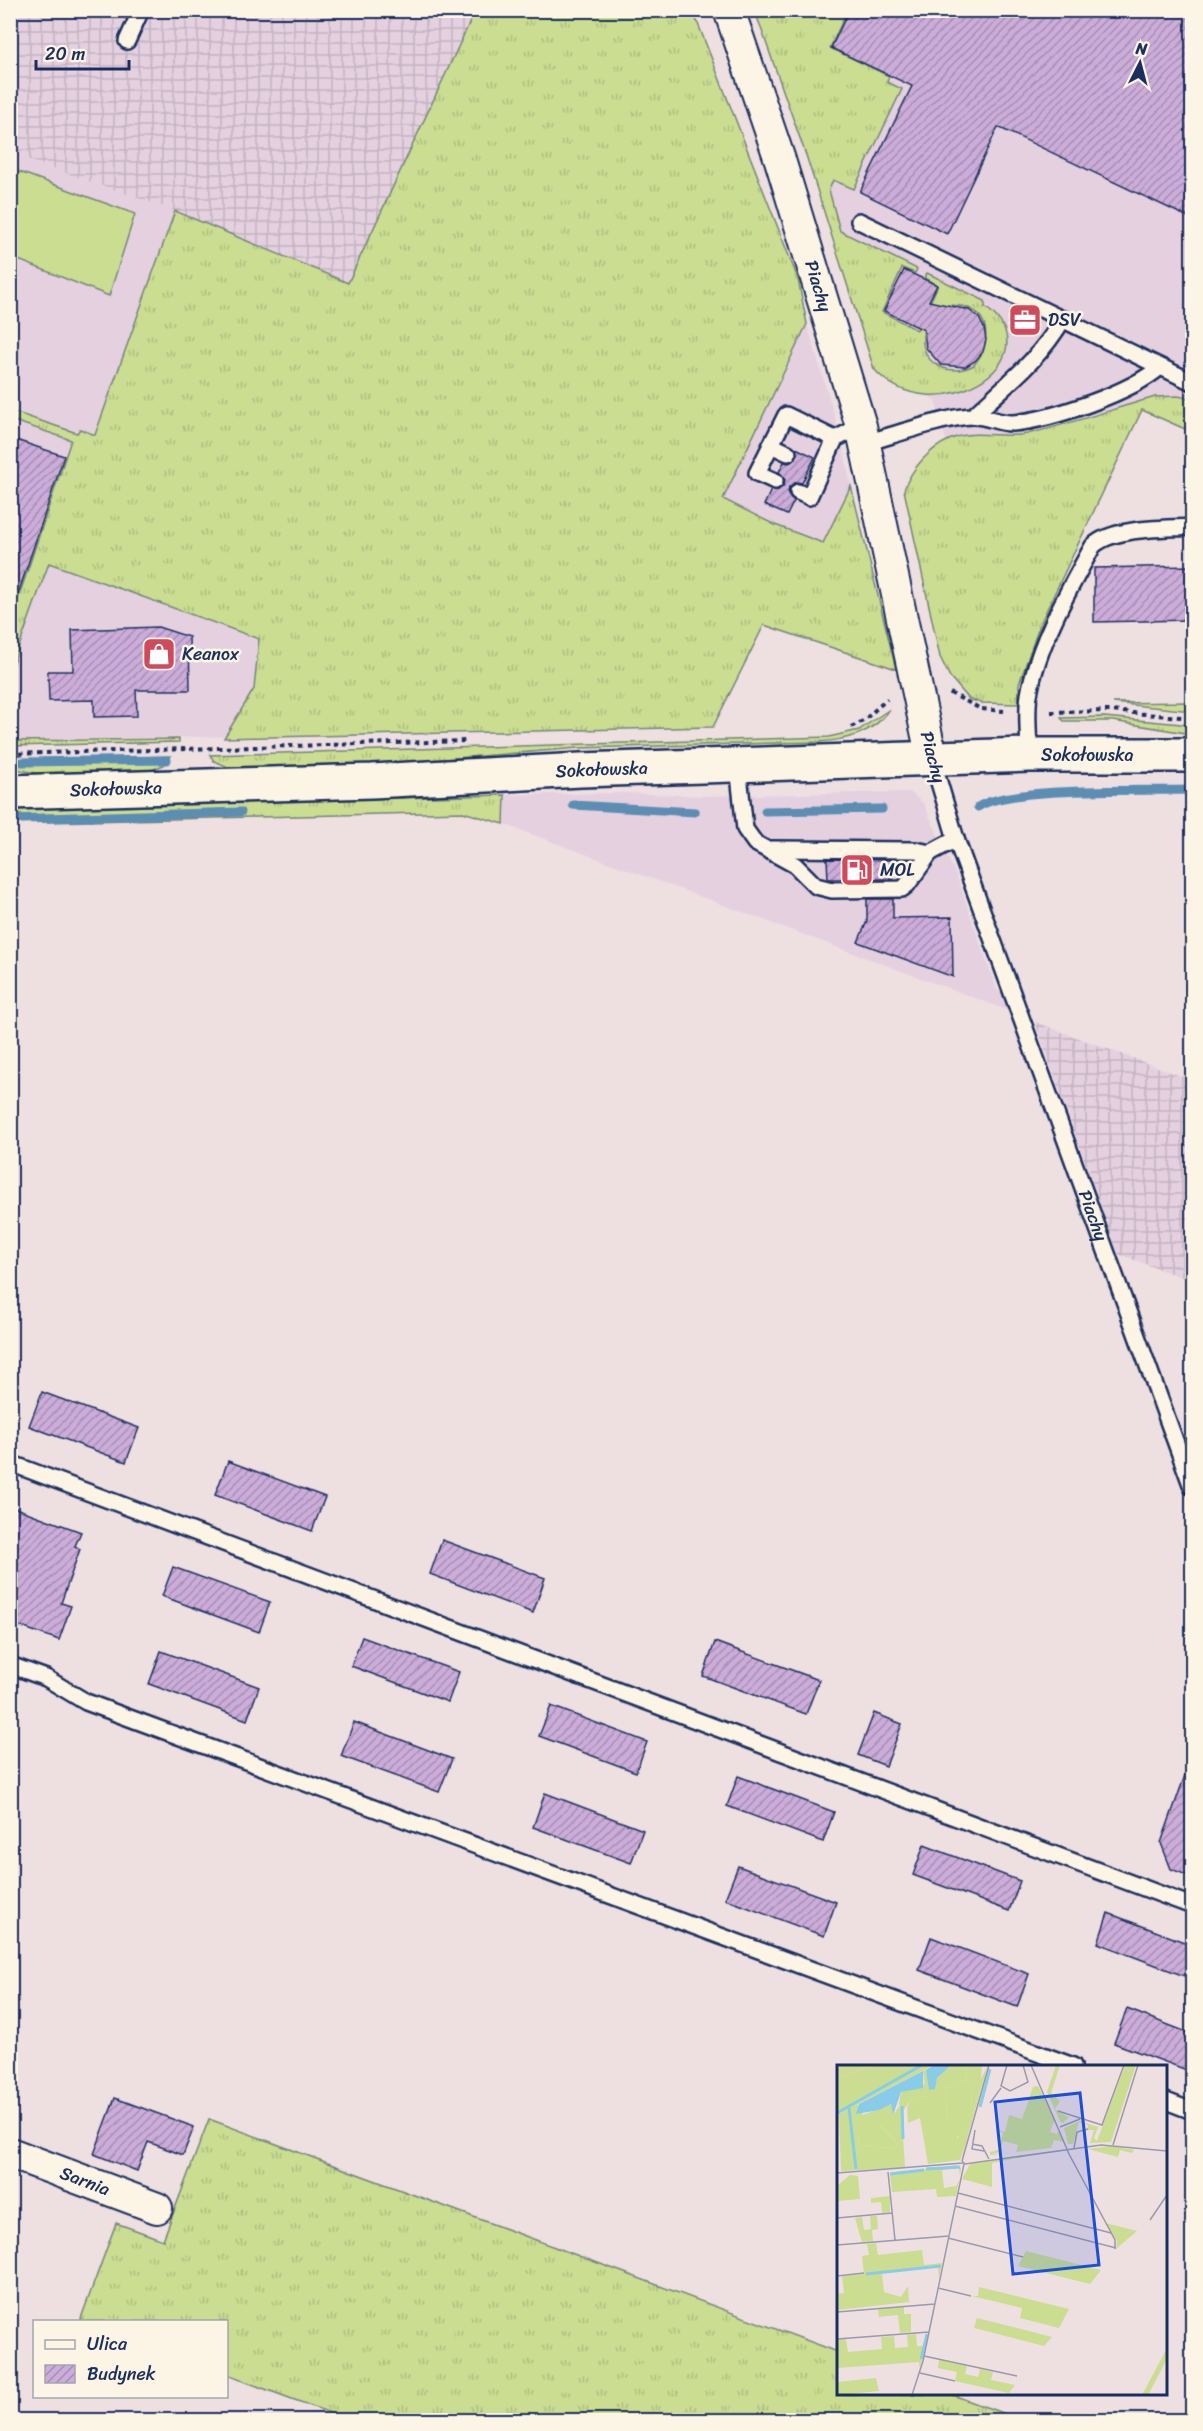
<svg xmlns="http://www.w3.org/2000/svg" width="1203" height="2431" font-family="Sriracha,sans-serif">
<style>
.built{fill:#e4d0df}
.industrial{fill:url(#industrial-grid)}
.grass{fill:url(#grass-tufts);stroke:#738678;stroke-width:1.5}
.garden{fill:#cbdd91;stroke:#738678;stroke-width:1.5}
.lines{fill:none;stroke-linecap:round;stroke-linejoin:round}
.stream{stroke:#5c8db2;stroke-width:9}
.building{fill:url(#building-hatch);stroke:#1b2f5e;stroke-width:1.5}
.service-casing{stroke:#1b2f5e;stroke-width:20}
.minor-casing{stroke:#1b2f5e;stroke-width:34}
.tertiary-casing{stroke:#1b2f5e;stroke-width:38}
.path{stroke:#1b2f5e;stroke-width:4;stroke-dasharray:4.5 4.5;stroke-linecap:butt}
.service{stroke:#fcf5e5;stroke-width:15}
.minor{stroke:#fcf5e5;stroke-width:30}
.tertiary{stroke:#fcf5e5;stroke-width:33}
.labels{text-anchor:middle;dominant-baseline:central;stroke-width:5;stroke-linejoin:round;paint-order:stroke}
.street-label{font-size:18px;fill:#1b2f5e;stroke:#fcf5e5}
.poi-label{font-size:18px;fill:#1b2f5e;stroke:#fcf5e5;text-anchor:start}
.inset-river{fill:none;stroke:#88ccea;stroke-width:3}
.inset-road{fill:none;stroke:#9a99ad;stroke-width:1.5}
.view{fill:#1d4ed8;fill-opacity:0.15;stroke:#1d4ed8;stroke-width:3}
.inset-edge{fill:none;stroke:#1b2f5e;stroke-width:3}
</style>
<defs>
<pattern id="industrial-grid" width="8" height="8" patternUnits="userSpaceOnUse" patternTransform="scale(1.5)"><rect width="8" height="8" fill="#e4d0df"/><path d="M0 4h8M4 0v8" fill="none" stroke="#c3b3c2"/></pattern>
<pattern id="grass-tufts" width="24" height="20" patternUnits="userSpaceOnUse" patternTransform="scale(1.5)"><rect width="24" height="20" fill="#cbdd91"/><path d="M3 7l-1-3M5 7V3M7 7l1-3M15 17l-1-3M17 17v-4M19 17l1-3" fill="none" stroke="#aebe7f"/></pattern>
<pattern id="building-hatch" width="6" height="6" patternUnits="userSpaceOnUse" patternTransform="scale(1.5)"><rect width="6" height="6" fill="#ccadd9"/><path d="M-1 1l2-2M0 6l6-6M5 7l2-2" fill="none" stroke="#a58db3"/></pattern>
</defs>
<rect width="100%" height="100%" fill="#eedfe1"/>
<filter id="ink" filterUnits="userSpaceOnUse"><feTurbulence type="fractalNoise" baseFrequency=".0167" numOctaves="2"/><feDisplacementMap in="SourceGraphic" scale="12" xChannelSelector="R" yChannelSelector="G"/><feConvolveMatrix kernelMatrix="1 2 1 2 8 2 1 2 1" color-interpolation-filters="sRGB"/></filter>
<g filter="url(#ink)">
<g class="built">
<polygon points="755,11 1192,11 1192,432 1142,410 1040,624 950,454 935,400 871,362 807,158"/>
<polygon points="11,154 175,211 49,563 507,730 11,741"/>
<polygon points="807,324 840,434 851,486 823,543 775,525 723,499"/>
<polygon points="910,792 924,804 958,880 997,991 1004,989 1013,1012 504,824 505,795 621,793 704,796"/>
</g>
<g class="industrial">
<polygon points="11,11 475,11 348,283 175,211 11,154"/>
<polygon points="1035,1022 1192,1080 1192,1281 1118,1254"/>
</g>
<g class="grass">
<polygon points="475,11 693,11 798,279 807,324 723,499 775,525 823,543 851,486 896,669 764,625 713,727 224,738 254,689 259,639 49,563 11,669 11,620 71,440 11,420 11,411 77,433 80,429 95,435 175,211 348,283"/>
<path d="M755,11H847L830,48L889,76L887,82L902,89L854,189L833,180L829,190L840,231L917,269L915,273L902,268L882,312L917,330L926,309C926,321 922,332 923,343C926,368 954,376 974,365C989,347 993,317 966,307C955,303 939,306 928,307L938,285L924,278L927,273L985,301V307C1057,359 933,436 874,369L807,158Z"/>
<path d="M1178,396L1192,399V432L1142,410L1040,624L1019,684L1018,704L981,703L969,699L950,677L940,657L904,490C911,469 929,449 949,440C972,428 1002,439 1027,434C1070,424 1113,409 1155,397Z"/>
<polygon points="1192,702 1192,711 1113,703"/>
<path d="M890,709C873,734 847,740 818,742L579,748L371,765L233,769L214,761L210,755L829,737L859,730Z"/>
<polygon points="1104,717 1192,725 1192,734 1113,721 1064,721 1061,718"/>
<polygon points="179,739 179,742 10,746 11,741"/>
<polygon points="171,756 164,765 149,771 40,774 11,768 11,761"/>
<polygon points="505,795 504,824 463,812 11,823 11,809"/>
<polygon points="209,2119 838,2352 838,2394 950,2394 1022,2420 349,2420 227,2375 226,2322 80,2321 116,2223 163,2240"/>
</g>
<polygon class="garden" points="14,170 135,214 109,296 11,257 10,182"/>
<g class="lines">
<g class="stream">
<polyline points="22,762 167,760"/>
<polyline points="573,805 695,812"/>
<path d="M978,807C1009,786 1149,791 1192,790"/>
<polyline points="765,811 882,809"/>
<polyline points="10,819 241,812"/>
</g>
</g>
<g class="building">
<polygon points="849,10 1192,10 1192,219 998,127 947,234 860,192 912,86 831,48"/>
<polygon points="904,270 937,285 929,301 969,310 979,318 984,328 986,340 983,352 975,361 965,367 941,365 926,348 924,330 884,311"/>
<polygon points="10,438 64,456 15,603 10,603"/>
<polygon points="796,448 815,457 802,483 796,482 789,487 788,494 794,501 787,515 764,505 771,490 777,491 784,485 785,479 779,472 784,462 789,463 796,458"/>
<polygon points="1192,566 1192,608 1189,608 1190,620 1094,622 1094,568"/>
<polygon points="158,627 189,637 190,690 136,690 137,716 94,717 94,700 49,701 48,671 73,671 72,630"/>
<polygon points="827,859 892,860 893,879 828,879"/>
<polygon points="867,899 893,899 893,918 952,917 953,977 858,942 867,921"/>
<polygon points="42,1392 139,1428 126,1462 29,1426"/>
<polygon points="228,1461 325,1497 312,1531 215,1495"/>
<polygon points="10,1506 81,1532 75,1546 80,1549 61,1603 71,1606 59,1640 10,1623"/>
<polygon points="442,1540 545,1578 533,1613 430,1574"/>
<polygon points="173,1567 270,1602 259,1632 162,1596"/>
<polygon points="362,1637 459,1672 448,1702 351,1666"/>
<polygon points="715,1642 819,1680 806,1714 703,1676"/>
<polygon points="161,1651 259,1687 247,1720 149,1684"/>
<polygon points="551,1706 647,1742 636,1772 539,1736"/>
<polygon points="874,1713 902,1724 886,1766 858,1755"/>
<polygon points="354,1722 452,1759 439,1792 341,1756"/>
<polygon points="1189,1764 1192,1765 1192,1877 1171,1869 1161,1843"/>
<polygon points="738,1776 834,1812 823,1842 727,1806"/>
<polygon points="545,1793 643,1830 631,1863 533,1827"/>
<polygon points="924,1845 1020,1881 1009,1911 913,1875"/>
<polygon points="738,1866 836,1902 824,1936 725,1899"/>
<polygon points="1108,1913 1192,1945 1192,1979 1098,1943"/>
<polygon points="931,1937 1029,1974 1017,2007 919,1970"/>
<polygon points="1127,2009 1192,2034 1192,2072 1114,2043"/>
<polygon points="115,2098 194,2127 183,2155 148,2142 137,2171 94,2154"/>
</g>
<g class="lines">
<defs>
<g id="service">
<polyline points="127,41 141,10"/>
<polyline points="859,221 1192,382"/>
<path d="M973,416C1006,385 1040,359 1063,319"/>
<path d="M866,443C894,435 945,417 972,416C986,415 999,424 1013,423C1051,420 1132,392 1160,367"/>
<polyline points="771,445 788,453"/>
<polyline points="775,481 757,473 786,415 835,439"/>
<polyline points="798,492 809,497 835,439 861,426"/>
<path d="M1029,755C1029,735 1026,714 1029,695C1037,646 1069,589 1093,546C1112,527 1165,529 1192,527"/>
<path id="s1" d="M932,759L956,839L1192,1487"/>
<polyline points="738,766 745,829 755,843 795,865 816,886 832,890 902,889 907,885 930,853"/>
<polyline points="771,849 916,850 930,853 956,839"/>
<polyline points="10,1463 1192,1906"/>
<polyline points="10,1665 46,1678 86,1702 1073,2066"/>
<polyline points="1166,2101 1192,2111"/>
</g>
<g id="minor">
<path id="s2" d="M729,10L780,160L861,426L932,759"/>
<path id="s3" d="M10,2153L157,2208"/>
</g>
<g id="tertiary">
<path id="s4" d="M10,792L372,781L581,770L1029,755H1192"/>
</g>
</defs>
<use href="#service" class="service-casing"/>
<use href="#minor" class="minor-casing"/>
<use href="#tertiary" class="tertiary-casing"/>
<g class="path">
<polyline points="950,693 981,709 1004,711"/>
<polyline points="1051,712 1110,711 1192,718"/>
<polyline points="851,727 863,721 887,699"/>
<polyline points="10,754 466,741"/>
</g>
<use href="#service" class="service"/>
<use href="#minor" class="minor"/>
<use href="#tertiary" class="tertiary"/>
</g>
</g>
<defs>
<symbol id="office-square" viewBox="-11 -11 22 22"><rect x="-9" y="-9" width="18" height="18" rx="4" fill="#d1495b" stroke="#fcf5e5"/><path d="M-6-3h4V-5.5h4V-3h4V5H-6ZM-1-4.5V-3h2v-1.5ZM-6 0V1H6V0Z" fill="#fff"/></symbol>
<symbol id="shop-square" viewBox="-11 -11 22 22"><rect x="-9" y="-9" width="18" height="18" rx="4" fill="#d1495b" stroke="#fcf5e5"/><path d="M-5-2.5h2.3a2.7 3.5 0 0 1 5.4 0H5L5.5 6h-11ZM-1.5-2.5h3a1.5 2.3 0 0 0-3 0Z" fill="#fff"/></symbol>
<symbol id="fuel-square" viewBox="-11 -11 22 22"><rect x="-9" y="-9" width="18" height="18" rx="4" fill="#d1495b" stroke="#fcf5e5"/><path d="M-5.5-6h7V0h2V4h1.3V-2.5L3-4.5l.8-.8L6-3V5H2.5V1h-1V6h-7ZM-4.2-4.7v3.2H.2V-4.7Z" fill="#fff"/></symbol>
</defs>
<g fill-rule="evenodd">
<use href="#office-square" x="1006" y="301" width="38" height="38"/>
<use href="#shop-square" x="140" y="635" width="38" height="38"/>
<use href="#fuel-square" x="838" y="851" width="38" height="38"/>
</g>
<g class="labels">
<g class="street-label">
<text stroke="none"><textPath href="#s2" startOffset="290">Piachy</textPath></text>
<text stroke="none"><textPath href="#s4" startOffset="1078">Sokołowska</textPath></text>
<text transform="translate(933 757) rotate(75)">Piachy</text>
<text stroke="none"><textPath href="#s4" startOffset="592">Sokołowska</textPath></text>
<text stroke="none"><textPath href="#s4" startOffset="106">Sokołowska</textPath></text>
<text stroke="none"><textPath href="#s1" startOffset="484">Piachy</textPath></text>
<text stroke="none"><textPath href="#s3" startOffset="80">Sarnia</textPath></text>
</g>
<g class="poi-label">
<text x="1048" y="320">DSV</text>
<text x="182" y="654">Keanox</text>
<text x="880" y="870">MOL</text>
</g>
</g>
<g transform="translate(837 2065)">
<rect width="330" height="330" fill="#eedfe1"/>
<path d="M130,0H145L144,14L151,0L124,94L131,64L124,73L118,70L110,53L108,24L123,16L134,20L135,50L145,19L128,13ZM219,0H223L214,28L223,36L218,44L225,49L223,52L225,49L232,52L226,58L223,56L210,27ZM288,0H299L274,77L253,78L257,65H250L251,60L242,57L236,79H231L227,63L243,56L261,62L257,73L260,76ZM201,21L218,54L213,67L220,69L222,65L227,77L217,75L214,83L179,87L181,80L166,76L163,87L155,89L176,88L153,90V87L162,85L166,68L159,65L168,67L172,50L185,54L196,22ZM42,59L59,76L60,83L21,81L22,72ZM274,81L297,85L295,88L283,85L281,92L251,84ZM200,89L155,98V122L125,114L133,99ZM120,100L124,103L123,111L122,103L105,105L107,123L119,121L122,115L119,131L100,132L99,124L55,127L53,109ZM13,110L21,111L23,134L0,136V121ZM53,131V147L45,148L44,137L34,138V133ZM33,151H40L41,164L35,165L36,176L25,177L18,153L25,152L27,165L34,164ZM268,158L300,166L279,184L280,176ZM39,178L41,190L85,185L87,200L105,198L102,213L101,202L45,208L47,227L64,232L71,221L72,237L0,245V229L7,228L5,211L27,209L25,191L32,190L30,179ZM189,186L264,205L253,219L181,201ZM142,222L232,244L222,263L183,253L185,243L135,231H141ZM67,241V249H74V267L63,268L61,250L42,252L41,244ZM140,253L184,264L215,272L207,281L137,263ZM91,268L83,304L82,297L0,303V274H9L11,287L45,284L44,272L57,271L58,283L71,282L70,270L79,269L80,281H86ZM330,283V294L311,330H305ZM88,292H89L103,295L130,301L128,309L141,312L143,304L156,307L154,315L178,320L172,328L118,316L120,307L101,303L102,295ZM39,313L42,326L0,330V317Z" fill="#cbdd91"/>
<path d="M9,0H35L0,14V3ZM114,0H130L128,12L145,19L135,50L134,20L123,16L108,24L110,53L121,73L132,64L129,78L123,95L91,99L83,53L71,58L70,43L73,36L89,31L86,6L89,5L98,21L100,13ZM20,39L26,50L54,39L56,50L64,39L68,103L4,106L2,49ZM42,59L59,76L60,83L21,81L22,72L31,70Z" fill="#cbdd91" fill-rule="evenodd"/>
<path d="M35,0H97L0,50V14ZM88,19L89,31L73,36L66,46L62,39L64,27Z" fill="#cbdd91"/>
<path d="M97,0H114L100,13L98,24L92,25L89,5ZM86,6V23L64,27L56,50L54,39L42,45L19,49L22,39Z" fill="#88ccea"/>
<path class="inset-river" d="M65,41L66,74M143,42L153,4M12,43L19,104M0,48L85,0M89,104L123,102M53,109L87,105M29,209L104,201M84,294L90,269"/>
<path class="inset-road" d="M170,0L164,21L173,26L191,17L186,0M194,0L232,89L278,175V184M153,38L164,23M221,46L265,60L287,0M223,62L243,54M138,65L135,84L147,86M135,79L145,81L152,94M276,80L301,0M237,83L240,67L251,64M125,96L128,99L264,80L330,86M125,96L152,0M51,107L58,175M0,108L126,98M121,128L274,168M118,141L279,183M0,153L55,148M313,155L330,130M111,173L186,192M0,180L112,171M0,211L27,208M101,223L134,231M0,247L98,239M0,274L92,267M87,291L180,311M83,308L118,316M75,330L86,296L127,99"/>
<path class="view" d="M243,28L262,200L176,209L158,37Z"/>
<rect width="330" height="330" class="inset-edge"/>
</g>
<rect width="1203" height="2431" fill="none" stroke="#fcf5e5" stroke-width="36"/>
<rect x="18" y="18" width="1167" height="2395" fill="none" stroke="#1b2f5e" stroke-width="2" filter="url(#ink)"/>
<rect x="33" y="2320" width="195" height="78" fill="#fcf5e5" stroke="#a2a6af" stroke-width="1.5"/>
<rect x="45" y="2340" width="30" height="9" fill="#fcf5e5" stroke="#a2a6af" stroke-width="1.5"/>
<text x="87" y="2350" font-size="18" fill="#1b2f5e">Ulica</text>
<rect x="45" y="2365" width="30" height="18" fill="url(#building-hatch)" stroke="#a2a6af" stroke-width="1.5"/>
<text x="87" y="2380" font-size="18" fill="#1b2f5e">Budynek</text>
<g transform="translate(1140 63) rotate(6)" stroke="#fcf5e5" stroke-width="4.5" paint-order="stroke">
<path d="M0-4.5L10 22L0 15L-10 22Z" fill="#1b2f5e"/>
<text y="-9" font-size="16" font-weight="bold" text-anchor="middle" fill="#1b2f5e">N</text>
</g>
<path d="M36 60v9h93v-9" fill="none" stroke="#1b2f5e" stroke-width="3"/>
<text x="45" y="60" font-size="18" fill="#1b2f5e" stroke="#fcf5e5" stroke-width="4.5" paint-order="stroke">20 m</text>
</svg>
